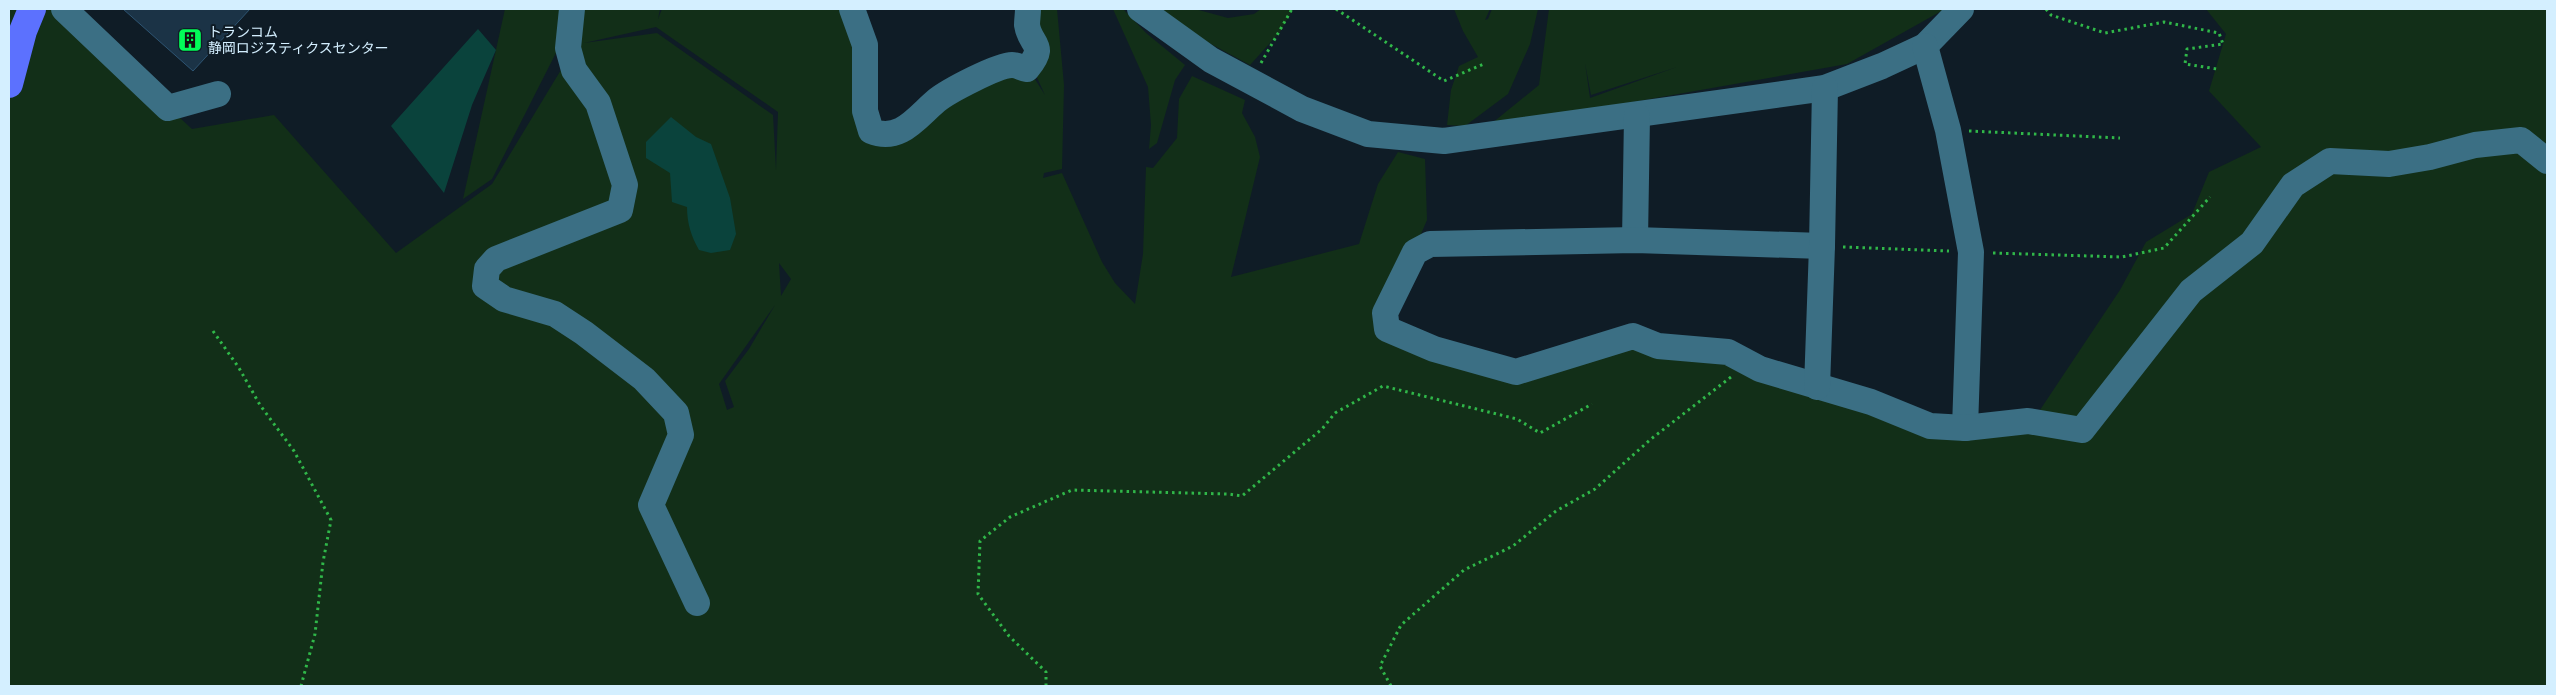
<svg xmlns="http://www.w3.org/2000/svg" width="2556" height="695" font-family="Raleway,'Noto Sans JP',sans-serif">
<style>
.green{fill:#122f18;fill-rule:evenodd}
.water{fill:#0a433c}
.building{fill:#1b3346;stroke:#2d5472}
.lines{fill:none;stroke-linecap:round;stroke-linejoin:round}
.path{stroke:#30b749;stroke-width:3;stroke-dasharray:2.5 4;stroke-linecap:butt}
.minor{stroke:#3b6f84;stroke-width:26}
.major{stroke:#5c71fe;stroke-width:28}
.labels{text-anchor:middle;dominant-baseline:central;stroke-width:4;stroke-linejoin:round;paint-order:stroke}
.poi-label{font-size:14px;fill:#d4efff;stroke:#0f1c26;text-anchor:start}
</style>
<rect width="100%" height="100%" fill="#0f1c26"/>
<g class="green">
<path d="M9,9H61L192,129L274,115L396,253L492,184L576,45L573,9H660L658,19L662,9H840L858,38V99L889,134L974,80L1033,76L1045,95L1033,69L1028,9H1057L1064,85L1062,169L1044,173L1043,178L1062,173L1102,262L1115,283L1135,304L1143,254L1146,167L1153,168L1177,138L1179,99L1192,76L1245,100L1242,113L1255,137L1260,157L1231,277L1359,244L1378,184L1398,152L1425,159L1427,220L1381,328L1516,372L1631,341L1726,355L1868,406L2030,425L2120,290L2146,242L2192,214L2209,172L2261,147L2209,91L2226,34L2206,9H2547V686H9ZM656,27L778,112L776,170L773,115L657,33L584,43ZM779,263L791,279L781,296ZM775,305L749,349L725,381L734,407L727,410L719,384Z"/>
<polygon points="505,9 560,9 562,41 492,179 463,199"/>
<polygon points="1113,9 1123,9 1146,33 1185,65 1175,80 1157,143 1149,149 1151,125 1148,87"/>
<polygon points="1157,9 1195,9 1228,18 1254,14 1261,9 1293,9 1280,32 1250,65 1198,37"/>
<polygon points="1454,9 1490,9 1485,20 1488,19 1492,9 1538,9 1530,44 1508,94 1465,126 1447,125 1451,90 1459,66 1478,57 1463,31"/>
<path d="M1549,9H1945L1847,64L1486,128L1539,85ZM1585,63L1591,95L1677,67L1590,98Z"/>
</g>
<g class="water">
<polygon points="478,29 496,50 472,105 444,193 391,126"/>
<path d="M671,117L696,137L711,144L730,198L736,234L730,250L711,253L699,250C691,236 687,223 687,207L672,202L670,173L646,158V142Z"/>
</g>
<polygon class="building" points="123,9 250,9 193,71"/>
<g class="lines">
<g class="path">
<polyline points="1336,9 1444,81 1486,63"/>
<polyline points="2046,9 2051,15 2105,33 2164,22 2219,33 2223,44 2187,49 2185,64 2217,69"/>
<polyline points="1261,63 1292,9"/>
<polyline points="1969,131 2120,138"/>
<polyline points="1843,247 1949,251"/>
<polyline points="1993,253 2122,257 2164,248 2210,197"/>
<polyline points="213,331 239,368 260,405 294,451 331,520 323,562 315,634 301,686"/>
<polyline points="1046,686 1046,672 1009,636 978,594 980,541 1010,517 1072,490 1228,494 1242,496 1322,429 1335,413 1383,386 1517,419 1540,433 1592,404"/>
<polyline points="1391,686 1380,666 1401,625 1464,570 1513,546 1556,511 1595,489 1651,439 1731,377"/>
</g>
<g class="minor">
<polyline points="64,9 168,108 218,94"/>
<polyline points="572,9 568,48 574,70 598,103 625,185 620,210 496,259 487,269 485,286 504,299 555,314 584,333 644,379 676,413 681,435 651,505 697,603"/>
<path d="M852,9L865,45V111L871,131C900,143 917,117 936,101C948,91 998,65 1012,65C1017,65 1022,68 1027,69C1048,44 1030,46 1027,25C1027,20 1028,14 1028,9"/>
<polyline points="1140,9 1211,60 1302,109 1368,134 1444,141 1825,88 1882,66 1925,46 1961,9"/>
<polyline points="1925,46 1948,130 1971,252 1965,428"/>
<polyline points="1635,240 1637,116"/>
<polyline points="1822,246 1635,240 1430,244 1415,252 1385,313 1387,329 1434,349 1516,372 1633,336 1658,346 1728,352 1760,369 1871,402 1930,426 1965,428 2028,421 2082,430 2191,291 2252,243 2293,185 2330,161 2389,164 2430,157 2475,145 2521,140 2547,161"/>
<polyline points="1817,387 1822,246 1825,88"/>
</g>
<polyline class="major" points="9,84 23,31 32,9"/>
</g>
<defs>
<symbol id="building-square" viewBox="-11 -11 22 22"><rect x="-9" y="-9" width="18" height="18" rx="4" fill="#02fc58" stroke="#0f1c26"/><path d="M-4-6H4V6H1V3H-1V6H-4ZM-2.5-4.3h1.7v1.8h-1.7ZM.8-4.3h1.7v1.8H.8ZM-2.5-1h1.7V.8h-1.7ZM.8-1h1.7V.8H.8Z" fill="#111"/></symbol>
</defs>
<g fill-rule="evenodd">
<use href="#building-square" x="176" y="26" width="28" height="28"/>
</g>
<g class="labels">
<g class="poi-label">
<text x="208" y="32">トランコム<tspan x="208" dy="16">静岡ロジスティクスセンター</tspan></text>
</g>
</g>
<rect width="2556" height="695" fill="none" stroke="#d4efff" stroke-width="20"/>
</svg>
